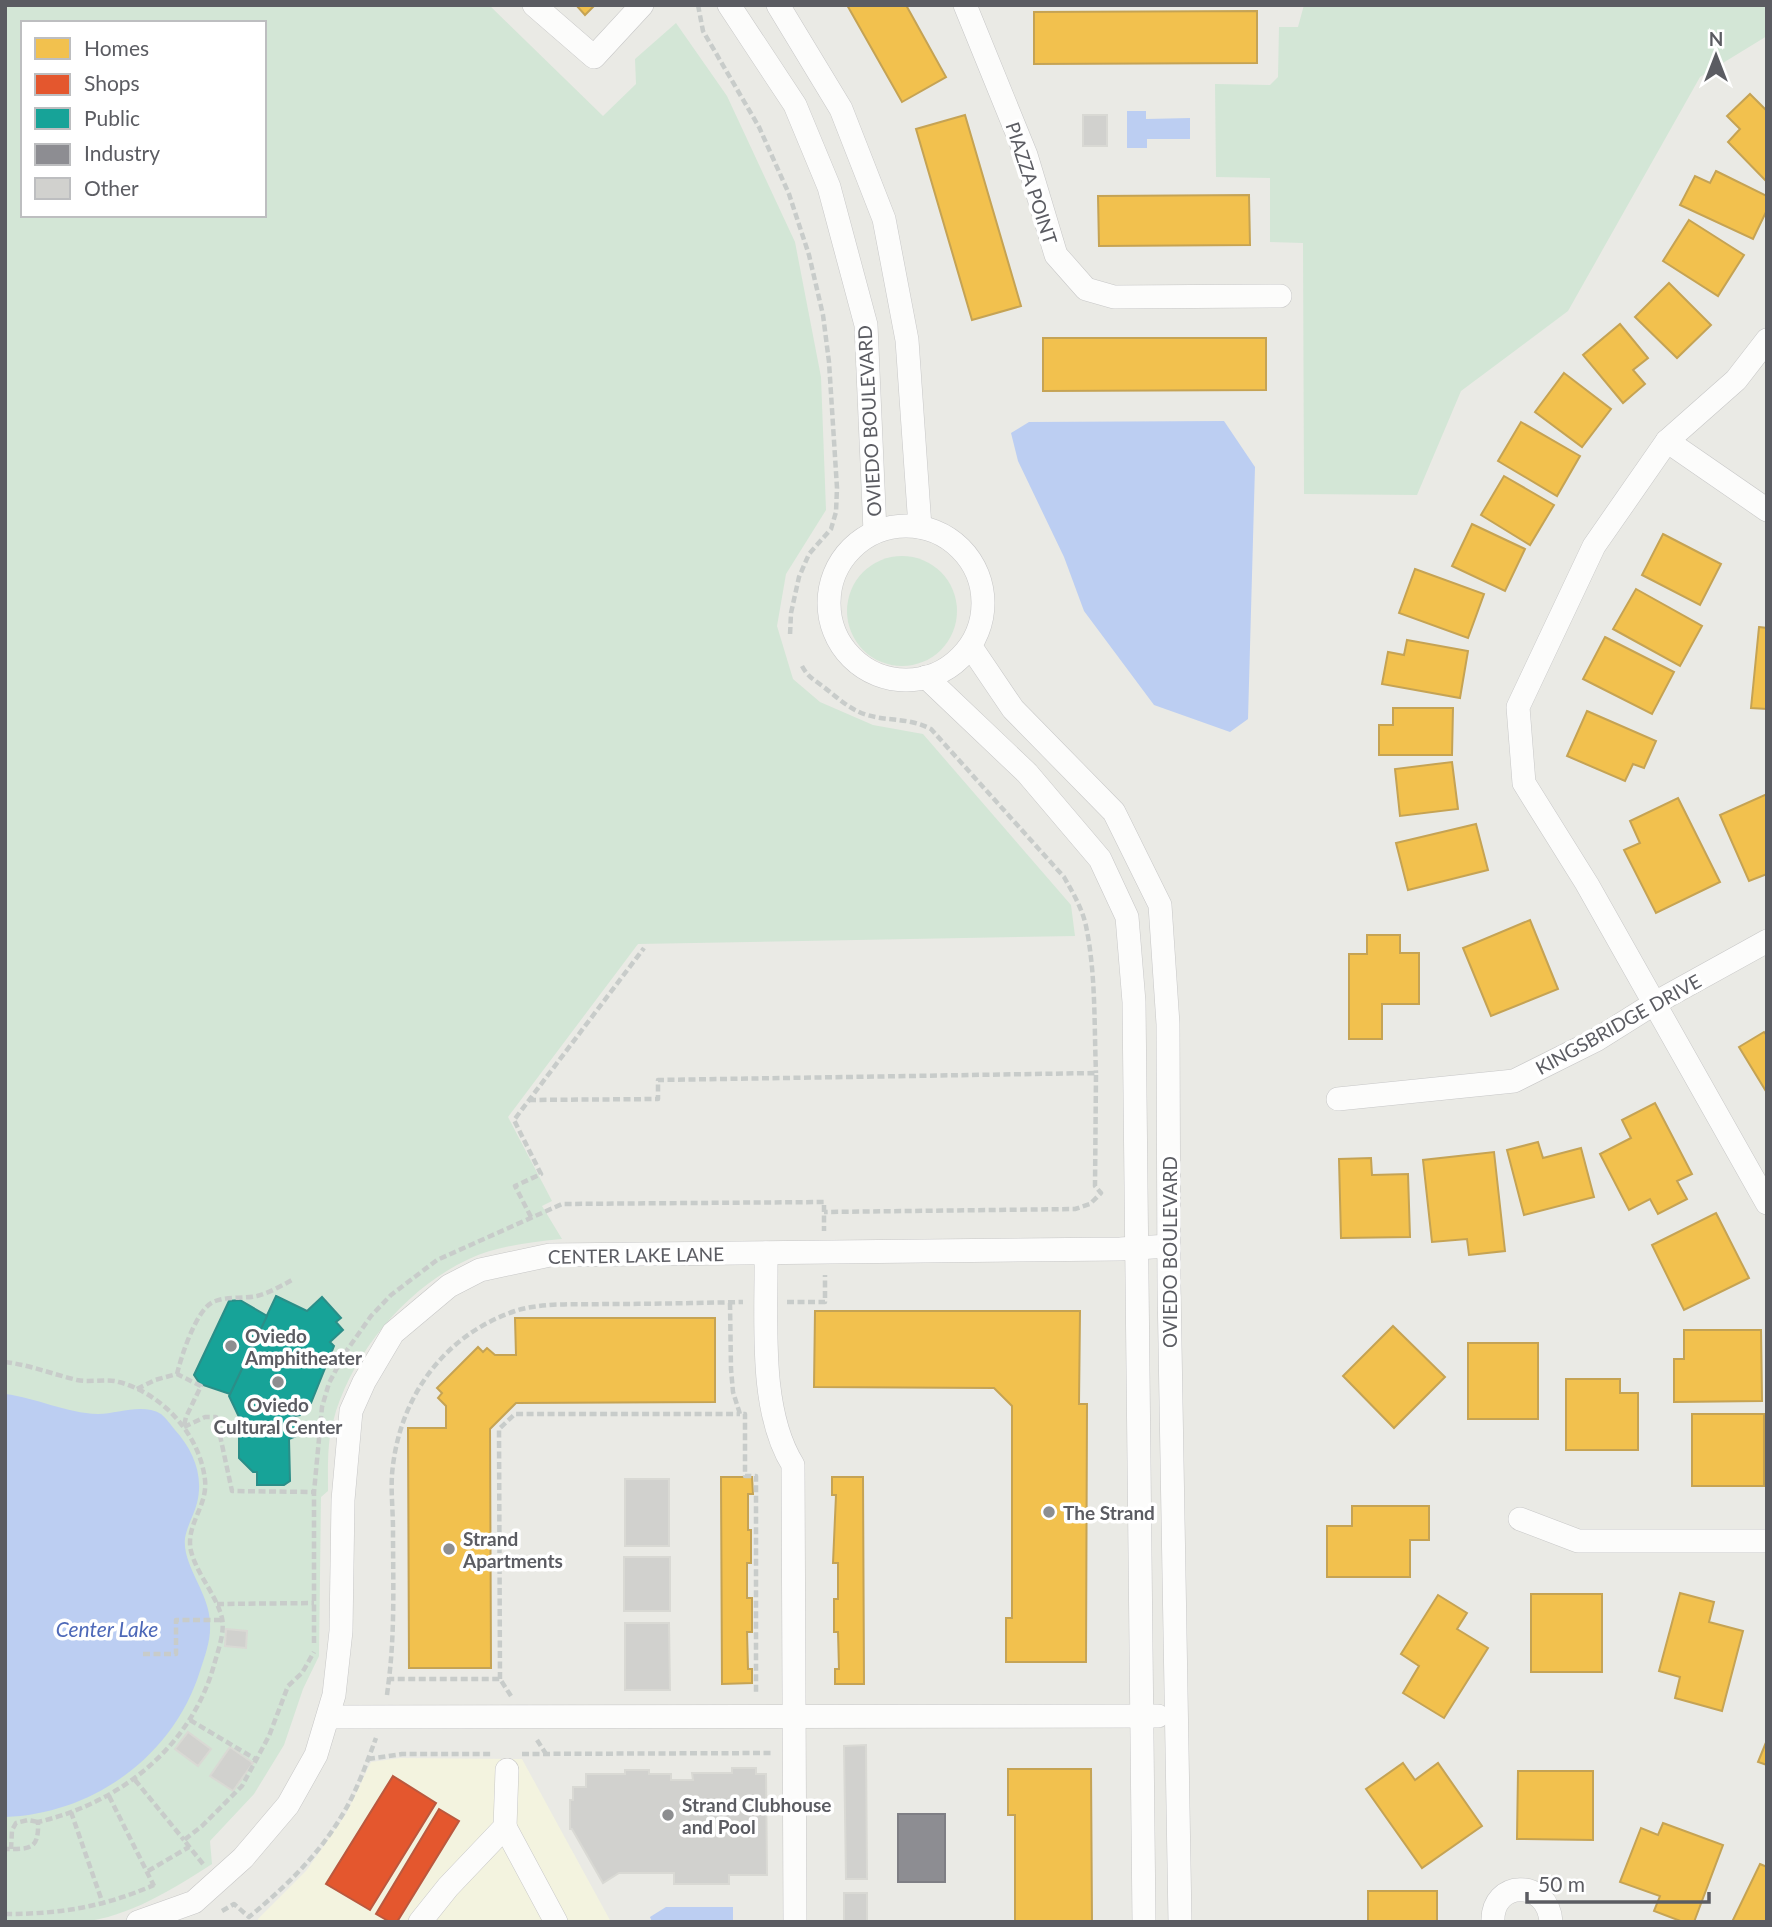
<svg xmlns="http://www.w3.org/2000/svg" width="1772" height="1927" font-family="Lato,sans-serif">
<style>
.commercial{fill:#f3f3df}
.green{fill:#d3e6d6;fill-rule:evenodd}
.water{fill:#bccef2}
.homes{fill:#f2c14e;stroke:#c5a354;stroke-width:2}
.shops{fill:#e4572e;stroke:#bb583e;stroke-width:2}
.public{fill:#17a398;stroke:#2b8e88;stroke-width:2}
.industry{fill:#8d8d92;stroke:#7e7e84;stroke-width:2}
.building{fill:#d1d1ce;stroke:#d9d9d4;stroke-width:2}
.lines{fill:none;stroke-linecap:round;stroke-linejoin:round}
.minor-casing{stroke:#c7c7c7;stroke-width:24}
.path{stroke:#c8ccca;stroke-width:4.5;stroke-dasharray:7 3.5;stroke-linecap:butt}
.minor{stroke:#fcfcfb;stroke-width:23}
.poi-dot{fill:#8d8e90;stroke:#fff;stroke-width:2.5}
.labels{text-anchor:middle;dominant-baseline:central;stroke-width:7;stroke-linejoin:round;paint-order:stroke}
.street-label{font-size:19px;fill:#5b5c62;stroke:#fff}
.poi-label{font-size:19px;font-weight:bold;fill:#5b5c62;stroke:#fff;text-anchor:start}
.water-label{font-size:21px;font-style:italic;fill:#4d68b8;stroke:#fff}
</style>
<rect width="100%" height="100%" fill="#eaeae5"/>
<polygon class="commercial" points="400,1758 522,1759 611,1922 259,1922 258,1919 306,1871 346,1814 371,1762"/>
<g class="green">
<path d="M5,5H489L603,116L636,84L635,59L676,23L727,96L795,242L821,377L826,510L786,574L777,626L793,679L820,702L873,725L923,734L1071,905L1075,936L638,944L508,1117L552,1201L542,1206L562,1239C531,1242 497,1246 469,1259C406,1288 350,1355 333,1422C327,1443 328,1468 328,1491L321,1497L319,1656L303,1689L284,1745L254,1794L210,1841L212,1864C173,1889 129,1917 82,1922C57,1924 30,1922 5,1922ZM23,23H264V215H23Z"/>
<polygon points="1304,5 1767,5 1767,36 1700,77 1568,311 1461,391 1417,495 1304,494 1303,243 1270,242 1270,178 1216,177 1215,84 1270,85 1278,77 1279,27 1298,27"/>
<circle cx="902" cy="611" r="55"/>
</g>
<g class="water">
<polygon points="1127,111 1146,111 1146,119 1190,118 1190,139 1147,139 1147,148 1127,148"/>
<polygon points="1224,421 1255,467 1248,719 1230,732 1154,705 1084,611 1064,557 1018,461 1011,433 1029,422"/>
<path d="M5,1394C37,1398 66,1413 98,1414C118,1414 142,1403 161,1414C166,1418 171,1425 175,1430C193,1450 204,1475 197,1503C194,1515 187,1526 185,1538C182,1566 210,1593 210,1624C211,1640 205,1656 200,1671C174,1755 94,1814 5,1817Z"/>
<polygon points="666,1907 733,1907 733,1922 652,1922 650,1917"/>
</g>
<g class="homes">
<polygon points="576,5 595,5 585,15"/>
<polygon points="847,5 906,5 946,77 902,102"/>
<polygon points="1257,11 1257,63 1034,64 1034,12"/>
<polygon points="1750,94 1767,111 1767,182 1728,142 1740,129 1727,116"/>
<polygon points="965,115 1021,306 972,320 916,129"/>
<polygon points="1716,171 1767,196 1767,210 1753,239 1680,205 1695,176 1710,183"/>
<polygon points="1249,195 1250,245 1099,246 1098,196"/>
<polygon points="1689,220 1744,255 1718,296 1663,261"/>
<polygon points="1669,283 1711,325 1677,358 1635,317"/>
<polygon points="1620,324 1648,358 1633,370 1645,384 1623,403 1583,355"/>
<polygon points="1043,338 1266,338 1266,390 1043,391"/>
<polygon points="1564,373 1611,409 1582,447 1535,412"/>
<polygon points="1521,422 1580,456 1557,496 1498,461"/>
<polygon points="1504,476 1554,505 1530,545 1481,515"/>
<polygon points="1472,524 1525,549 1505,591 1452,566"/>
<polygon points="1663,534 1721,564 1700,605 1642,575"/>
<polygon points="1415,569 1484,594 1468,638 1399,613"/>
<polygon points="1636,589 1702,626 1680,666 1613,629"/>
<polygon points="1759,627 1767,628 1767,709 1751,708"/>
<polygon points="1605,637 1674,672 1652,714 1583,679"/>
<polygon points="1407,640 1468,651 1460,698 1382,684 1388,652 1404,655"/>
<polygon points="1393,708 1453,708 1452,755 1379,755 1379,725 1393,725"/>
<polygon points="1587,711 1656,741 1644,768 1633,764 1625,781 1567,756"/>
<polygon points="1452,762 1458,809 1400,816 1395,769"/>
<polygon points="1767,794 1767,874 1749,881 1720,815"/>
<polygon points="1678,798 1720,882 1656,913 1624,850 1640,843 1630,821"/>
<polygon points="1476,824 1488,870 1408,890 1396,843"/>
<polygon points="1530,920 1558,989 1491,1016 1463,948"/>
<polygon points="1367,935 1400,935 1400,953 1419,953 1419,1004 1382,1004 1382,1039 1349,1039 1349,954 1367,954"/>
<polygon points="1764,1032 1767,1036 1767,1093 1739,1047"/>
<polygon points="1655,1103 1692,1174 1677,1181 1687,1199 1658,1214 1650,1199 1629,1210 1600,1154 1631,1138 1622,1120"/>
<polygon points="1538,1142 1543,1158 1581,1148 1594,1197 1524,1215 1507,1150"/>
<polygon points="1494,1152 1505,1251 1469,1255 1467,1239 1432,1242 1423,1160"/>
<polygon points="1371,1158 1372,1175 1408,1174 1410,1237 1341,1238 1339,1159"/>
<polygon points="1716,1213 1749,1278 1684,1310 1652,1245"/>
<polygon points="815,1311 1080,1311 1079,1404 1087,1404 1086,1662 1006,1662 1006,1618 1012,1618 1012,1406 994,1388 814,1387"/>
<polygon points="515,1318 715,1318 715,1402 516,1403 490,1429 491,1668 409,1668 408,1428 446,1428 446,1406 438,1398 442,1393 437,1388 478,1347 483,1352 487,1348 495,1355 516,1355"/>
<polygon points="1393,1326 1445,1377 1394,1428 1343,1376"/>
<polygon points="1684,1330 1761,1330 1762,1401 1674,1402 1674,1359 1684,1359"/>
<rect x="1468" y="1343" width="70" height="76"/>
<polygon points="1566,1379 1620,1379 1620,1393 1638,1393 1638,1450 1566,1450"/>
<rect x="1692" y="1414" width="72" height="72"/>
<polygon points="721,1477 752,1477 753,1494 748,1494 748,1530 751,1530 751,1563 747,1563 747,1598 752,1598 752,1632 747,1632 748,1669 752,1669 752,1683 722,1684"/>
<polygon points="832,1477 863,1477 864,1684 835,1684 835,1669 839,1669 838,1632 834,1632 834,1599 838,1599 838,1563 833,1563 836,1495 832,1495"/>
<polygon points="1352,1506 1429,1506 1429,1540 1410,1540 1410,1577 1327,1577 1327,1526 1352,1526"/>
<polygon points="1680,1593 1714,1602 1709,1622 1743,1631 1722,1711 1675,1698 1680,1677 1659,1671"/>
<rect x="1531" y="1594" width="71" height="78"/>
<polygon points="1438,1595 1467,1613 1457,1629 1488,1648 1444,1718 1403,1693 1419,1666 1401,1654"/>
<polygon points="1767,1740 1767,1765 1758,1762"/>
<polygon points="1403,1763 1415,1780 1438,1763 1482,1826 1422,1868 1366,1789"/>
<polygon points="1008,1769 1091,1769 1092,1922 1015,1922 1015,1815 1008,1815"/>
<polygon points="1518,1771 1593,1771 1593,1840 1517,1839"/>
<polygon points="1663,1823 1723,1845 1694,1922 1683,1922 1654,1911 1660,1896 1620,1882 1641,1828 1658,1835"/>
<polygon points="1760,1864 1767,1867 1767,1922 1732,1922"/>
<rect x="1368" y="1891" width="69" height="31"/>
</g>
<g class="shops">
<polygon points="393,1776 436,1803 370,1910 326,1884"/>
<polygon points="439,1809 459,1821 397,1922 390,1922 376,1914"/>
</g>
<g class="public">
<polygon points="276,1296 307,1311 322,1297 341,1318 336,1322 343,1330 330,1342 334,1346 311,1403 306,1403 300,1415 295,1416 296,1436 289,1439 290,1481 284,1485 257,1485 257,1472 253,1472 239,1458 239,1417 229,1396"/>
<polygon points="240,1300 267,1316 230,1394 200,1384 194,1375 229,1301"/>
</g>
<rect class="industry" x="898" y="1814" width="47" height="68"/>
<g class="building">
<rect x="1083" y="115" width="24" height="31"/>
<rect x="625" y="1479" width="44" height="67"/>
<rect x="624" y="1557" width="46" height="54"/>
<polygon points="625,1623 669,1623 670,1690 625,1690"/>
<polygon points="226,1629 247,1631 246,1648 225,1646"/>
<polygon points="188,1732 211,1749 198,1766 175,1749"/>
<polygon points="866,1745 867,1879 846,1879 844,1746"/>
<polygon points="230,1747 253,1763 233,1791 210,1776"/>
<polygon points="732,1768 756,1768 756,1774 766,1774 767,1875 729,1875 729,1884 674,1884 674,1873 619,1873 603,1883 572,1829 570,1829 570,1800 573,1800 573,1787 586,1787 586,1774 625,1774 625,1770 649,1770 649,1774 671,1774 671,1780 693,1780 692,1773 732,1773"/>
<rect x="844" y="1893" width="23" height="29"/>
</g>
<g class="lines">
<defs>
<g id="minor">
<polyline points="534,5 594,57 642,5"/>
<polyline points="729,5 795,105 829,187 866,325 875,532"/>
<polyline points="778,5 841,109 884,219 907,340 920,527"/>
<polyline points="965,5 1026,155 1056,255 1086,289 1114,297 1280,296"/>
<polyline points="1767,340 1736,380 1667,441 1594,546 1518,707 1524,783 1587,884 1767,1203"/>
<polyline points="1667,441 1767,510"/>
<circle cx="906" cy="603" r="77"/>
<polyline points="971,647 1013,709 1114,812 1160,905 1168,1024 1169,1286 1180,1922"/>
<polyline points="926,677 1027,773 1100,859 1127,917 1134,1002 1144,1922"/>
<polyline points="1338,1099 1514,1081 1596,1040 1655,1003 1767,941"/>
<path d="M766,1253C767,1318 758,1409 793,1465L795,1922"/>
<polyline points="1520,1519 1578,1541 1767,1541"/>
<polyline points="328,1717 1158,1716"/>
<polyline points="505,1827 556,1922"/>
<polyline points="138,1922 194,1902 243,1858 288,1805 316,1755 334,1695 341,1631 343,1500 351,1411 364,1382 393,1333 449,1286 480,1270 550,1255 1120,1249 1169,1246"/>
<polyline points="420,1922 448,1887 505,1827 507,1770"/>
<path d="M1493,1922C1491,1880 1548,1878 1551,1922"/>
</g>
</defs>
<use href="#minor" class="minor-casing"/>
<g class="path">
<polyline points="698,5 703,31 759,127 789,194 809,255 823,315 829,362 837,488 836,512 831,529 809,554 799,577 791,613 790,635"/>
<path d="M802,666C808,677 812,678 821,685C836,696 848,709 867,715C891,722 907,717 931,729L1064,877C1073,893 1082,908 1086,926C1096,974 1094,1025 1096,1073"/>
<polyline points="529,1100 658,1099 658,1080 1096,1073 1095,1186 1101,1193 1090,1204 1075,1209 824,1212"/>
<polyline points="531,1217 515,1186 541,1174 514,1120 644,948"/>
<polyline points="787,1302 825,1302 825,1275"/>
<polyline points="730,1303 731,1369 733,1392 740,1414 745,1414 745,1476 756,1476 756,1694"/>
<path d="M5,1362C30,1365 52,1374 77,1380C91,1383 106,1378 119,1382C163,1394 200,1435 205,1480C208,1506 185,1525 191,1551C197,1575 216,1594 222,1618C225,1632 218,1651 214,1665C191,1747 120,1803 38,1822C39,1850 30,1849 5,1849"/>
<path d="M177,1374C181,1357 196,1310 213,1302C226,1296 243,1299 257,1296C269,1293 281,1286 292,1280"/>
<polyline points="137,1389 155,1380 177,1374 201,1386 186,1417 184,1426"/>
<polyline points="184,1427 205,1417 216,1417 232,1491 314,1492"/>
<polyline points="217,1604 314,1603"/>
<polyline points="314,1643 314,1492 322,1407 329,1383 345,1353 371,1316 391,1295 437,1260 562,1204 824,1202 824,1231"/>
<polyline points="143,1654 176,1654 176,1620 223,1620"/>
<polyline points="500,1679 499,1429 515,1414 740,1414"/>
<polyline points="387,1695 389,1679"/>
<path d="M511,1696L500,1679H389C395,1629 393,1579 393,1529C393,1508 390,1486 393,1465C402,1394 445,1335 515,1311C543,1302 576,1305 605,1304C651,1304 697,1303 743,1302"/>
<polyline points="190,1720 257,1760"/>
<polyline points="537,1740 546,1754"/>
<polyline points="522,1754 772,1753"/>
<polyline points="368,1759 402,1754 492,1754"/>
<polyline points="135,1780 184,1840"/>
<polyline points="109,1796 154,1886"/>
<polyline points="71,1812 103,1904"/>
<polyline points="11,1849 12,1830 16,1823 28,1820 38,1822"/>
<polyline points="203,1864 184,1840 202,1826 242,1786 269,1736 288,1686 302,1673 314,1652"/>
<polyline points="148,1871 189,1847"/>
<path d="M222,1911L234,1904L249,1917C284,1888 317,1857 341,1817C356,1793 366,1765 376,1738"/>
<path d="M5,1914C61,1914 103,1907 154,1885"/>
</g>
<use href="#minor" class="minor"/>
</g>
<g class="poi-dot">
<circle cx="231" cy="1346" r="7"/>
<circle cx="278" cy="1382" r="7"/>
<circle cx="1049" cy="1512" r="7"/>
<circle cx="449" cy="1549" r="7"/>
<circle cx="668" cy="1815" r="7"/>
</g>
<g class="labels">
<g class="street-label">
<text transform="translate(1032 183) rotate(72)">PIAZZA POINT</text>
<text transform="translate(869 421) rotate(-93)">OVIEDO BOULEVARD</text>
<text transform="translate(1618 1024) rotate(-29)">KINGSBRIDGE DRIVE</text>
<text transform="translate(1169 1252) rotate(-90)">OVIEDO BOULEVARD</text>
<text transform="translate(636 1255) rotate(-1)">CENTER LAKE LANE</text>
</g>
<g class="poi-label">
<text x="245" y="1335">Oviedo<tspan x="245" dy="22">Amphitheater</tspan></text>
<text x="278" y="1404" text-anchor="middle">Oviedo<tspan x="278" dy="22">Cultural Center</tspan></text>
<text x="1063" y="1512">The Strand</text>
<text x="463" y="1538">Strand<tspan x="463" dy="22">Apartments</tspan></text>
<text x="682" y="1804">Strand Clubhouse<tspan x="682" dy="22">and Pool</tspan></text>
</g>
<g class="water-label">
<text x="107" y="1628">Center Lake</text>
</g>
</g>
<rect width="1772" height="1927" fill="none" stroke="#5b5c62" stroke-width="14"/>
<rect x="21" y="21" width="245" height="196" fill="#ffffff" stroke="#bdbec0" stroke-width="2"/>
<rect x="35" y="38" width="35" height="21" fill="#f2c14e" stroke="#bdbec0" stroke-width="2"/>
<text x="84" y="56" font-size="21" fill="#5b5c62">Homes</text>
<rect x="35" y="74" width="35" height="21" fill="#e4572e" stroke="#bdbec0" stroke-width="2"/>
<text x="84" y="91" font-size="21" fill="#5b5c62">Shops</text>
<rect x="35" y="108" width="35" height="21" fill="#17a398" stroke="#bdbec0" stroke-width="2"/>
<text x="84" y="126" font-size="21" fill="#5b5c62">Public</text>
<rect x="35" y="144" width="35" height="21" fill="#8d8d92" stroke="#bdbec0" stroke-width="2"/>
<text x="84" y="161" font-size="21" fill="#5b5c62">Industry</text>
<rect x="35" y="178" width="35" height="21" fill="#d1d1ce" stroke="#bdbec0" stroke-width="2"/>
<text x="84" y="196" font-size="21" fill="#5b5c62">Other</text>
<g transform="translate(1716 56)" stroke="#ffffff" stroke-width="5" paint-order="stroke">
<path d="M0-5L12 26L0 18L-12 26Z" fill="#5b5c62"/>
<text y="-10" font-size="19" font-weight="bold" text-anchor="middle" fill="#5b5c62">N</text>
</g>
<path d="M1527 1892v10h182v-10" fill="none" stroke="#5b5c62" stroke-width="3.5"/>
<text x="1538" y="1892" font-size="21" fill="#5b5c62" stroke="#ffffff" stroke-width="5" paint-order="stroke">50 m</text>
</svg>
